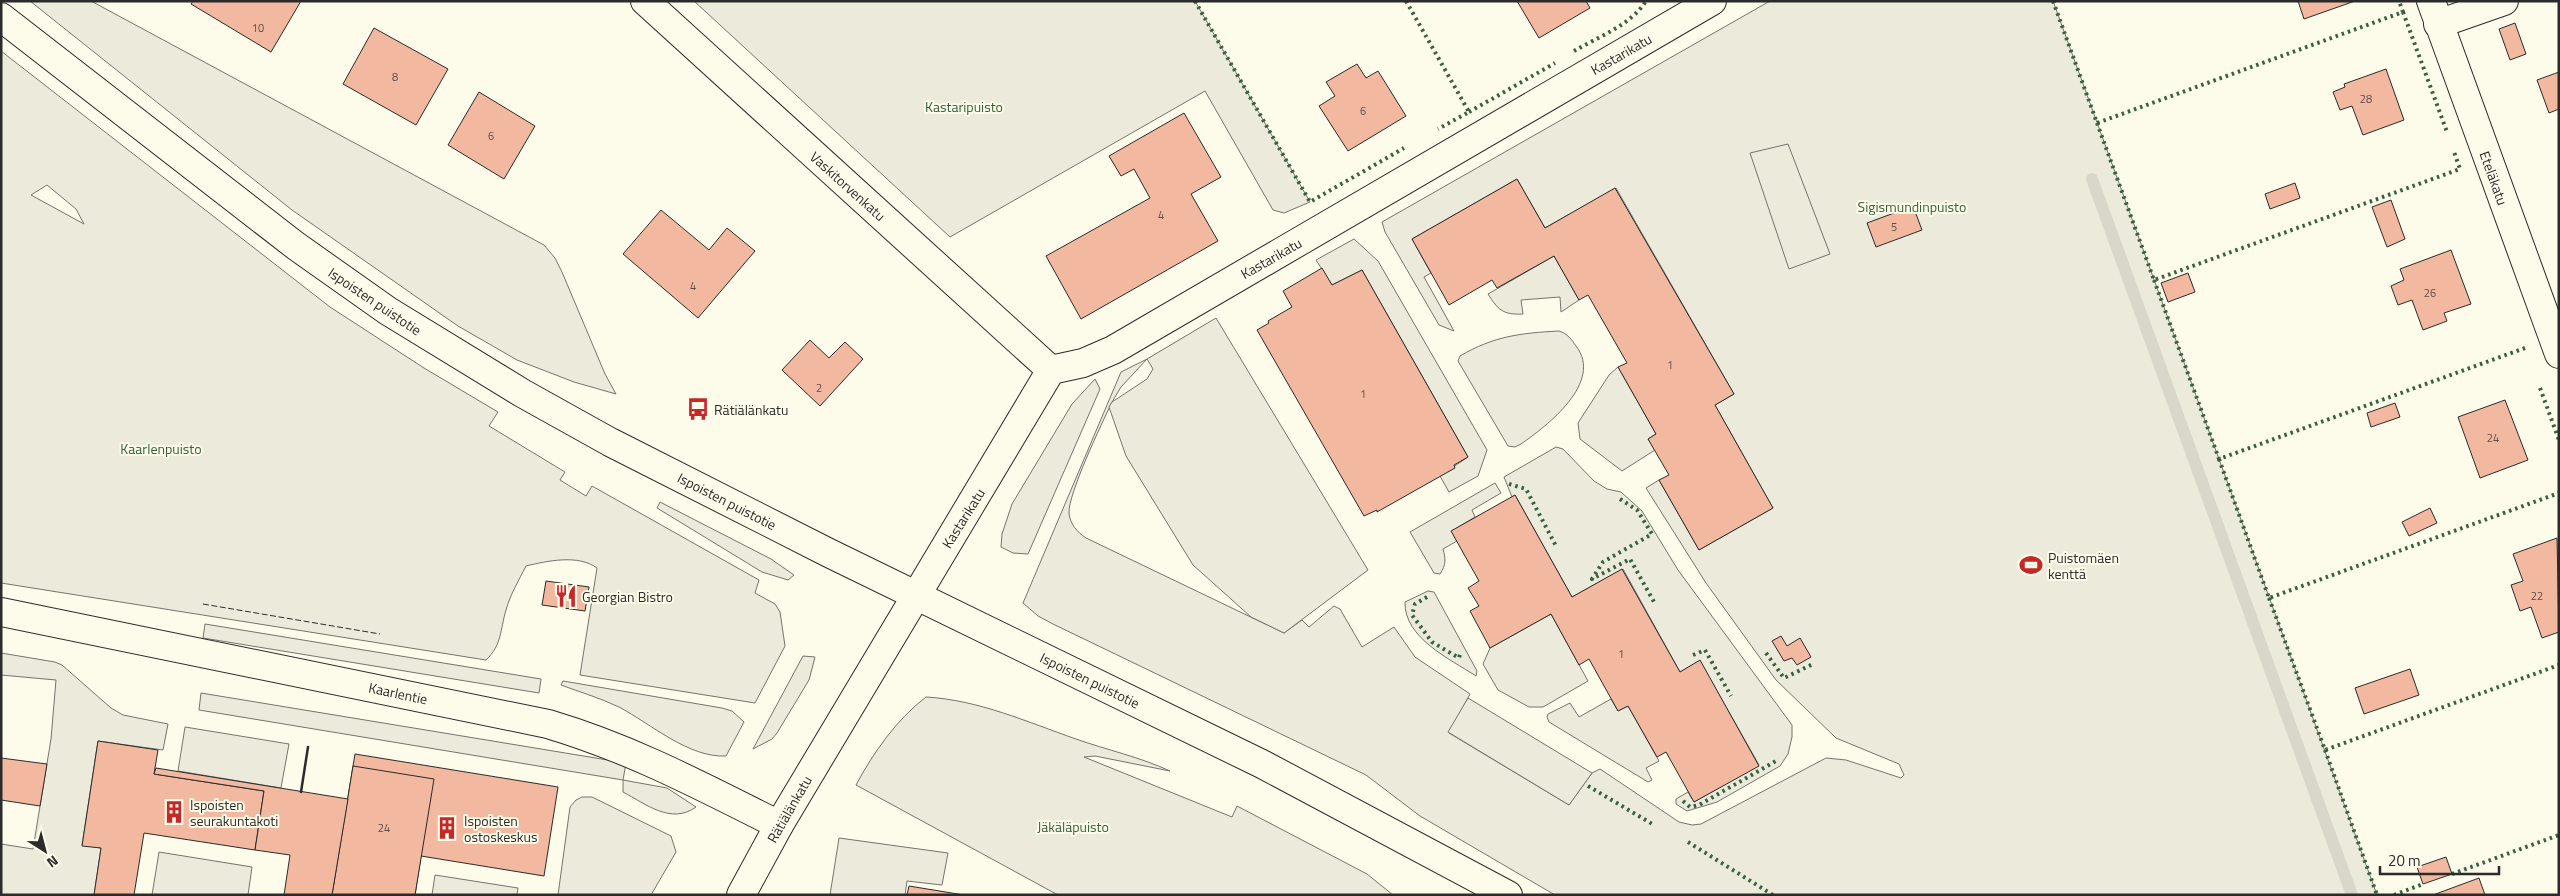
<svg xmlns="http://www.w3.org/2000/svg" width="2560" height="896" font-family="'Titillium Web',sans-serif">
<style>
.green{fill:#ecebdb;stroke:#74746e;fill-rule:evenodd}
.parking{fill:#eceadb;stroke:#74746e}
.lines{fill:none;stroke-linecap:round;stroke-linejoin:round}
.stream{stroke:#d8d7c9;stroke-width:12}
.building{fill:#f2b8a0;stroke:#2b2b2b}
.minor-casing{stroke:#2b2b2b;stroke-width:30}
.secondary-casing{stroke:#2b2b2b;stroke-width:30}
.minor{stroke:#fdfbea;stroke-width:28}
.secondary{stroke:#fdfbea;stroke-width:28}
.hedge{stroke:#34623c;stroke-width:4;stroke-dasharray:2.5 4;stroke-linecap:butt}
.fence{stroke:#2b2b2b;stroke-width:1;stroke-dasharray:6 2.5;stroke-linecap:butt}
.wall{stroke:#2b2b2b;stroke-width:2.5}
.labels{text-anchor:middle;dominant-baseline:central;stroke-width:4;stroke-linejoin:round;paint-order:stroke}
.number-label{font-size:11px;fill:#5d4e48}
.street-label{font-size:14px;fill:#2b2b2b;stroke:#fdfbea}
.park-label{font-size:14px;fill:#34623c;stroke:#fdfbea}
.poi-label{font-size:14px;fill:#2b2b2b;stroke:#fdfbea;text-anchor:start}
</style>
<rect width="100%" height="100%" fill="#fdfbea"/>
<g class="green">
<polygon points="30,1 91,1 544,245 555,258 562,272 605,374 616,394 574,382 517,360 458,326 292,210"/>
<polygon points="694,1 1195,1 1310,202 1284,213 1273,210 1205,91 950,237"/>
<path d="M1770,1H2053L2377,895H1555L1420,816L1366,775L1053,624L1038,616L1023,603L1121,372L1147,359L1121,387L1112,402C1102,423 1068,494 1069,513C1070,524 1077,532 1086,538L1284,633L1302,620L1309,627L1334,606L1340,609L1362,647L1394,627L1415,657L1470,694L1449,733L1569,805L1592,773L1600,769L1679,822L1692,825L1701,824L1826,758L1846,760L1901,778L1904,775L1899,764L1836,738L1776,680L1706,583L1646,488L1659,480L1699,550L1773,508L1715,405L1734,394L1616,188L1545,228L1517,179L1412,239L1431,273L1424,277L1454,331L1439,325L1385,232L1382,222Z"/>
<path d="M1,51L330,307L424,368L498,412L489,426L565,472L560,480L586,496L592,486L759,580L755,593L775,604L780,612L785,646L755,703L580,675L597,568C578,554 547,561 526,566C519,580 510,595 506,610C500,630 502,645 486,660L1,583ZM47,185L76,209L84,224L31,195Z"/>
<polygon points="1354,239 1378,261 1487,450 1478,476 1449,492 1440,476 1468,457 1362,270 1332,285 1316,260"/>
<path d="M1554,256L1579,300L1561,312L1560,297L1521,300L1523,314C1503,315 1498,310 1488,294Z"/>
<path d="M1559,331C1568,334 1571,339 1576,346C1604,382 1547,426 1521,444L1515,447L1508,446L1458,361L1460,356C1494,336 1521,333 1559,331Z"/>
<polygon points="1618,367 1656,434 1648,439 1655,450 1622,471 1580,439 1578,423 1609,375"/>
<polygon points="1095,379 1100,389 1028,554 1013,553 1001,547 1002,534 1012,504 1072,404"/>
<polygon points="1556,447 1563,449 1594,481 1607,489 1621,492 1642,511 1678,570 1792,725 1792,737 1788,754 1780,766 1717,802 1687,811 1676,804 1676,799 1688,792 1694,802 1759,765 1700,661 1680,672 1623,569 1572,597 1515,495 1512,497 1504,477"/>
<path d="M1495,483L1501,493L1472,510L1475,517L1452,531L1457,541L1443,549C1446,559 1446,565 1440,574L1434,573L1410,532Z"/>
<polygon points="660,502 771,559 794,575 788,580 762,572 657,508"/>
<path d="M1428,591L1434,592L1477,671L1476,676C1450,659 1404,638 1405,602Z"/>
<polygon points="1551,614 1588,681 1543,707 1529,707 1498,690 1483,664 1490,648"/>
<polygon points="1,653 55,662 62,665 111,708 123,715 168,724 163,750 98,741 82,845 101,848 94,895 1,895 1,844 33,849 51,739 56,680 1,675"/>
<polygon points="803,656 815,657 809,680 777,733 772,739 753,749"/>
<path d="M563,681L722,708L732,711L744,722L726,756C689,758 651,724 619,707C600,698 580,692 561,685Z"/>
<path d="M926,697C979,700 1027,722 1076,739C1107,750 1140,757 1170,771L1095,756L1084,757L1232,817L1237,806L1367,874L1393,895H1058L856,785C873,753 897,719 926,697Z"/>
<polygon points="1611,699 1618,711 1628,706 1659,761 1646,768 1652,780 1648,782 1549,722 1547,717 1548,714 1570,703 1579,717"/>
<polygon points="185,727 289,744 281,788 178,771"/>
<path d="M623,780L667,788L696,807C671,825 646,804 623,792Z"/>
<polygon points="582,797 592,797 671,836 676,852 651,895 558,895 570,807 576,800"/>
<polygon points="159,852 252,867 248,895 152,895"/>
<polygon points="435,875 518,888 517,895 432,895"/>
</g>
<g class="parking">
<polygon points="1788,144 1830,254 1789,269 1750,153"/>
<polygon points="1216,318 1368,570 1284,633 1251,617 1193,565 1126,456 1109,407 1112,402 1147,379 1153,369 1147,359"/>
<polygon points="205,624 541,679 539,693 203,638"/>
<polygon points="201,693 626,763 623,780 199,710"/>
<polygon points="1468,698 1592,773 1569,805 1448,732"/>
<polygon points="839,838 948,853 942,885 907,881 905,895 830,895"/>
</g>
<g class="lines">
<polyline class="stream" points="2092,179 2352,895"/>
</g>
<g class="building">
<polygon points="193,1 301,1 271,52 191,4"/>
<polygon points="1517,1 1586,1 1590,8 1539,38"/>
<polygon points="2298,1 2355,1 2304,19"/>
<polygon points="2515,23 2526,54 2510,60 2499,29"/>
<polygon points="374,28 448,69 416,125 343,84"/>
<polygon points="1357,64 1366,78 1378,71 1406,116 1348,151 1319,106 1335,96 1326,82"/>
<polygon points="2386,69 2404,120 2363,135 2352,106 2340,110 2333,92 2345,87 2344,84"/>
<polygon points="2559,72 2559,109 2549,113 2537,80"/>
<polygon points="479,92 535,126 504,179 448,145"/>
<polygon points="1184,113 1221,177 1191,194 1218,241 1081,319 1046,256 1150,198 1134,169 1121,176 1109,156"/>
<polygon points="1517,179 1545,228 1615,188 1734,394 1715,405 1773,508 1699,550 1659,480 1669,475 1648,439 1656,434 1618,367 1627,363 1588,295 1579,300 1554,256 1497,288 1492,280 1449,305 1412,239"/>
<polygon points="2295,183 2300,198 2270,209 2265,194"/>
<polygon points="2391,200 2405,239 2387,247 2372,207"/>
<polygon points="1913,206 1922,230 1876,247 1867,223"/>
<polygon points="661,210 709,250 727,228 755,251 698,318 623,254"/>
<polygon points="2451,250 2471,304 2444,313 2447,321 2423,330 2412,300 2398,305 2391,286 2404,280 2400,269"/>
<polygon points="1322,268 1332,285 1362,270 1468,457 1454,465 1455,468 1377,512 1377,510 1364,516 1257,330 1269,323 1268,321 1292,307 1283,291"/>
<polygon points="2188,273 2195,292 2168,302 2161,283"/>
<polygon points="810,340 829,358 845,342 863,359 820,406 782,370"/>
<polygon points="2505,400 2528,460 2480,478 2458,417"/>
<polygon points="2395,403 2400,417 2371,427 2367,413"/>
<polygon points="1515,495 1572,597 1622,569 1680,672 1700,660 1759,766 1694,802 1666,752 1657,757 1628,706 1618,711 1589,659 1579,665 1551,614 1490,648 1470,611 1479,606 1468,588 1479,581 1451,531"/>
<polygon points="2430,508 2437,523 2409,536 2402,522"/>
<polygon points="2557,538 2559,632 2542,638 2531,607 2520,611 2511,585 2523,581 2513,554"/>
<polygon points="546,581 589,587 585,611 542,605"/>
<polygon points="1781,636 1787,646 1800,638 1811,657 1797,665 1792,658 1784,661 1772,641"/>
<polygon points="2410,669 2419,695 2364,714 2355,688"/>
<polygon points="98,741 158,750 154,774 264,791 255,850 144,833 134,895 94,895 101,848 82,846"/>
<polygon points="355,754 558,787 544,876 421,856 415,895 332,895"/>
<polygon points="1,758 47,764 40,806 1,800"/>
<polygon points="353,766 434,779 415,895 332,895"/>
<polygon points="156,768 348,799 332,895 284,895 290,855 255,850 264,791 154,774"/>
<polygon points="2446,857 2452,874 2423,884 2417,867"/>
<polygon points="2479,878 2485,895 2433,895"/>
<polygon points="909,886 964,895 907,895"/>
</g>
<g class="lines">
<defs>
<g id="minor">
<polyline points="645,1 1051,370"/>
<polyline points="2431,1 2559,354"/>
<polyline points="2438,24 2504,1"/>
<path d="M1,612L548,724C632,749 701,786 779,825"/>
<polyline points="741,895 779,825 1051,370 1083,363 1113,350 1712,1"/>
</g>
<polyline id="secondary" points="1,17 296,246 388,311 522,393 610,442 829,553 1262,764 1508,895"/>
</defs>
<use href="#minor" class="minor-casing"/>
<use href="#secondary" class="secondary-casing"/>
<use href="#minor" class="minor"/>
<use href="#secondary" class="secondary"/>
<g class="hedge">
<polyline points="1195,1 1310,202 1404,148"/>
<polyline points="1406,1 1469,112 1438,129"/>
<polyline points="2053,1 2097,123 2403,12 2399,1"/>
<polyline points="2403,12 2447,132"/>
<path d="M1574,51C1598,37 1631,25 1646,1"/>
<polyline points="1469,112 1555,63"/>
<polyline points="2097,123 2154,280 2460,169 2454,152"/>
<polyline points="2154,280 2219,459 2525,348"/>
<polyline points="2540,388 2559,440"/>
<polyline points="2219,459 2269,598 2559,493"/>
<polyline points="1509,484 1526,489 1556,546"/>
<polyline points="1620,499 1637,510 1652,534 1603,562 1592,579 1630,559 1654,602"/>
<polyline points="1427,597 1415,604 1412,615 1432,642 1459,658 1461,651"/>
<polyline points="2269,598 2325,750 2559,665"/>
<polyline points="1766,653 1784,678 1813,664"/>
<polyline points="1693,655 1705,650 1731,696"/>
<polyline points="2325,750 2377,895"/>
<polyline points="1588,786 1654,825"/>
<polyline points="1683,801 1690,807 1699,805 1776,761"/>
<polyline points="1688,842 1773,895"/>
<polyline points="2452,874 2559,835"/>
<polyline points="2394,895 2423,884"/>
</g>
<polyline class="fence" points="203,604 380,634"/>
<polyline class="wall" points="301,792 308,747"/>
</g>
<defs>
<symbol id="bus-bare" viewBox="-9 -9 18 18"><path d="M-5-6H5V4H4V6H2V4H-2V6H-4V4H-5ZM-3.5-4V0h7V-4ZM-3.5 1.2v1.5H-2V1.2ZM2 1.2v1.5H3.5V1.2Z" fill="#c62828" stroke="#fdfbea" stroke-width="2.5" paint-order="stroke"/></symbol>
<symbol id="stadium-bare" viewBox="-9 -9 18 18"><path d="M0-5a6.5 5 0 1 0 0 10a6.5 5 0 1 0 0-10ZM-3.5-1.8h7v3.6h-7Z" fill="#c62828" stroke="#fdfbea" stroke-width="2.5" paint-order="stroke"/></symbol>
<symbol id="restaurant-bare" viewBox="-9 -9 18 18"><path d="M-5-6h1v4h1v-4h1v4h1v-4h1v5L-1.5 .5V6h-2V.5L-5-1ZM5-6V6H3V1.5H1.5Q1.5-4 5-6Z" fill="#c62828" stroke="#fdfbea" stroke-width="2.5" paint-order="stroke"/></symbol>
<symbol id="building-bare" viewBox="-9 -9 18 18"><path d="M-4-6H4V6H1V3H-1V6H-4ZM-2.5-4.3h1.7v1.8h-1.7ZM.8-4.3h1.7v1.8H.8ZM-2.5-1h1.7V.8h-1.7ZM.8-1h1.7V.8H.8Z" fill="#c62828" stroke="#fdfbea" stroke-width="2.5" paint-order="stroke"/></symbol>
</defs>
<g fill-rule="evenodd">
<use href="#bus-bare" x="682" y="393" width="32" height="32"/>
<use href="#stadium-bare" x="2015" y="549" width="32" height="32"/>
<use href="#restaurant-bare" x="550" y="580" width="32" height="32"/>
<use href="#building-bare" x="158" y="796" width="32" height="32"/>
<use href="#building-bare" x="431" y="812" width="32" height="32"/>
</g>
<g class="labels">
<g class="number-label">
<text x="258" y="28">10</text>
<text x="395" y="77">8</text>
<text x="2366" y="99">28</text>
<text x="1363" y="111">6</text>
<text x="491" y="136">6</text>
<text x="1161" y="215">4</text>
<text x="1894" y="227">5</text>
<text x="693" y="286">4</text>
<text x="2430" y="293">26</text>
<text x="1670" y="365">1</text>
<text x="819" y="388">2</text>
<text x="1363" y="394">1</text>
<text x="2493" y="438">24</text>
<text x="2537" y="596">22</text>
<text x="1621" y="654">1</text>
<text x="384" y="828">24</text>
</g>
<g class="street-label">
<text transform="translate(1621 54) rotate(-30)">Kastarikatu</text>
<text transform="translate(2494 178) rotate(70)">Eteläkatu</text>
<text transform="translate(848 186) rotate(42)">Vaskitorvenkatu</text>
<text transform="translate(1271 258) rotate(-30)">Kastarikatu</text>
<text transform="translate(375 301) rotate(34)">Ispoisten puistotie</text>
<text transform="translate(727 501) rotate(27)">Ispoisten puistotie</text>
<text transform="translate(963 518) rotate(-58)">Kastarikatu</text>
<text transform="translate(1090 680) rotate(26)">Ispoisten puistotie</text>
<text transform="translate(398 693) rotate(12)">Kaarlentie</text>
<text transform="translate(789 809) rotate(-60)">Rätiälänkatu</text>
</g>
<g class="park-label">
<text x="964" y="106">Kastaripuisto</text>
<text x="1912" y="206">Sigismundinpuisto</text>
<text x="161" y="448">Kaarlenpuisto</text>
<text x="1073" y="826">Jäkäläpuisto</text>
</g>
<g class="poi-label">
<text x="714" y="409">Rätiälänkatu</text>
<text x="2048" y="557">Puistomäen<tspan x="2048" dy="16">kenttä</tspan></text>
<text x="582" y="596">Georgian Bistro</text>
<text x="190" y="804">Ispoisten<tspan x="190" dy="16">seurakuntakoti</tspan></text>
<text x="464" y="820">Ispoisten<tspan x="464" dy="16">ostoskeskus</tspan></text>
</g>
</g>
<rect width="2560" height="896" fill="none" stroke="#2b2b2b" stroke-width="5"/>
<g transform="translate(45 851) rotate(144)" stroke="#fdfbea" stroke-width="4" paint-order="stroke">
<path d="M0-4L9 19L0 12L-9 19Z" fill="#2b2b2b"/>
<text y="-8" font-size="14" font-weight="bold" text-anchor="middle" fill="#2b2b2b">N</text>
</g>
<path d="M2380 866v8h119v-8" fill="none" stroke="#2b2b2b" stroke-width="2.5"/>
<text x="2388" y="866" font-size="15" fill="#2b2b2b" stroke="#fdfbea" stroke-width="4" paint-order="stroke">20 m</text>
</svg>
